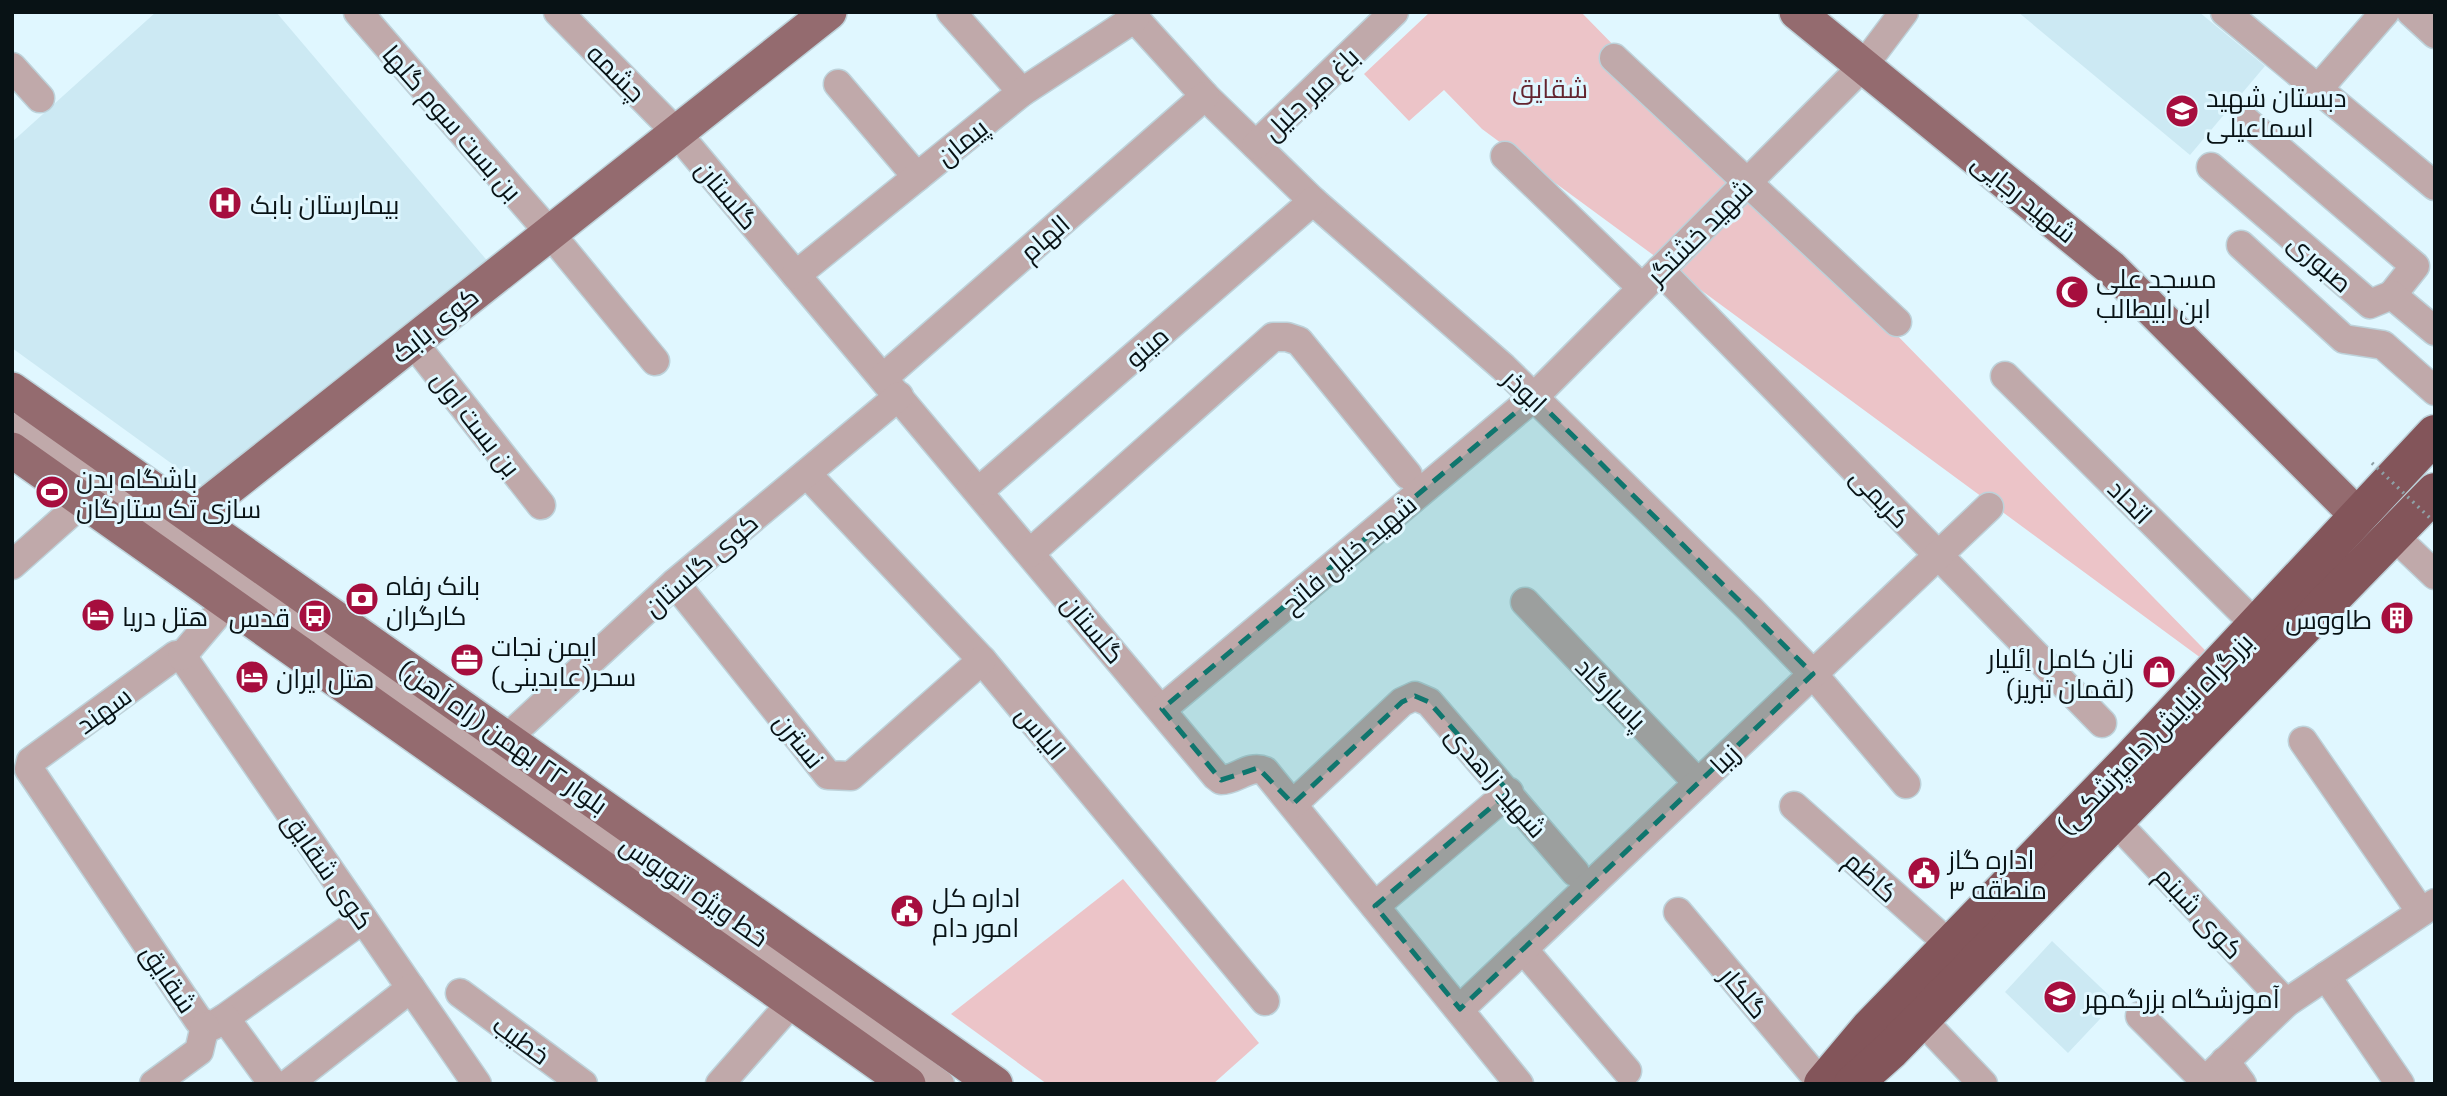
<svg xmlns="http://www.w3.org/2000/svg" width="2447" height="1096" font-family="'Exo 2',Cairo,sans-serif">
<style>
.built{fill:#cce9f3}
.green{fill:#ecc4c8}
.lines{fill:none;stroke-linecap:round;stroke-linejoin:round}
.minor-casing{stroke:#bdd2da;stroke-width:31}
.major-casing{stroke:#bdd2da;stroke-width:38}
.highway-casing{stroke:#bdd2da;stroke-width:41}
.minor{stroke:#c0a9aa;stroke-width:28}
.major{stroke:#946b6f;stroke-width:35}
.highway{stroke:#83555a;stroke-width:38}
.path-bridge{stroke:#8ea1a7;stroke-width:3.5;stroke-dasharray:2 5;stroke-linecap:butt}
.marked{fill:#0f766e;fill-opacity:0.2;stroke:#0f766e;stroke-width:5;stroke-dasharray:14 9;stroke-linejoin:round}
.labels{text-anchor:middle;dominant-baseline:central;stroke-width:6;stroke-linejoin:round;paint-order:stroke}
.street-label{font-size:26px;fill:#081215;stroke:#e0f7ff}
.park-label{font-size:26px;fill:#63242f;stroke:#e0f7ff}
.poi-label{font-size:26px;fill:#081215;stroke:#e0f7ff;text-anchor:start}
</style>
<rect width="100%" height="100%" fill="#e0f7ff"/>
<g class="built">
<polygon points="156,12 276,12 490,264 204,487 12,348 12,142"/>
<polygon points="2018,12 2199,12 2265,66 2190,155"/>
<polygon points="2052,941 2116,1002 2068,1053 2005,992"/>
</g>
<g class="green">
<polygon points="1430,12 1581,12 2243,689 1482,129 1444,90 1409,121 1364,74"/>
<polygon points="1123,879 1259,1043 1213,1084 1047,1084 951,1014"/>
</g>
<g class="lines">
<defs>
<g id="minor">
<polyline points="358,12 549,232 655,361"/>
<path d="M558,12L676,132L1216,776L1221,780C1237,780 1249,764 1265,771L1519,1084"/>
<polyline points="951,12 1022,92"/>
<polyline points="1129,12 1205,96 1313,201 1503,367 1750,609 1813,674 1906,784"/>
<polyline points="2225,12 2435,186"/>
<polyline points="2411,12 2435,34"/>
<polyline points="1614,58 1897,322"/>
<polyline points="12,67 40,98"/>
<polyline points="838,84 917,177"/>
<polyline points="2318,89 2385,12"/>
<polyline points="2245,120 2415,266 2392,295"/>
<polyline points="1256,145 1394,12"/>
<polyline points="1505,156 1642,288"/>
<polyline points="2211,167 2370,304 2392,295 2435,331"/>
<polyline points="2241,245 2344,339 2383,345 2435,391"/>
<polyline points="1660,270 2102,723"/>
<polyline points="796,275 1022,92 1135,18"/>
<polyline points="412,341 541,505"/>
<polyline points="2005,376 2256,625"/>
<polyline points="883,378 1205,96"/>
<polyline points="12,427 121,503 179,535 278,605 344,643"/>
<polyline points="807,474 982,660 1265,1001"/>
<polyline points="979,491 1313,201"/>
<polyline points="2393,535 2435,575"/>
<polyline points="1030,553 1273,337 1287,337 1299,341 1408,475"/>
<polyline points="12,565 84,501"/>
<polyline points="675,583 828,775 851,776 982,660"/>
<polyline points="1525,602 1698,783"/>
<polyline points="316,641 758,951 940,1084"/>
<polyline points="182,656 176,655 31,761 29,769 199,1021 212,1026 225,1018 363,919"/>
<polyline points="182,656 477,1084"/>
<polyline points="182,656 227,603"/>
<polyline points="1162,709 1534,397 1864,65 1904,12"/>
<polyline points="507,738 675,583 899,396"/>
<polyline points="2303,741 2421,912"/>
<polyline points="1293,804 1402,702 1415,696 1429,702 1575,872"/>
<polyline points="1794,806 1950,945"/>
<polyline points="2115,821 2286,1003"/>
<polyline points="1375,906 1509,792"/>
<polyline points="1678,912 1811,1071"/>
<polyline points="1523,949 1627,1071"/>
<polyline points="2326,976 2400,1084"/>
<polyline points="460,993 583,1084"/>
<polyline points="1460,1009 1989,507"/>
<polyline points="2140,1016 2205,1081 2286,1003 2435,903"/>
<polyline points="225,1018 273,1084"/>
<polyline points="1921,1019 1983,1084"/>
<polyline points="2225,1061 2242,1084"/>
<polyline points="154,1084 199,1051 205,1026"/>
<polyline points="288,1084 411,988"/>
<polyline points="720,1084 792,1002"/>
</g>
<g id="major">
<polyline points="1797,12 2111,268 2358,516"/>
<polyline points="12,390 995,1084"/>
<polyline points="12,450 908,1084"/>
<polyline points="193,516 829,12"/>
</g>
<g id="highway">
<polyline points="1823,1084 1870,1028 2130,760 2435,434"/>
<polyline points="1853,1084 1891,1050 2435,492"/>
</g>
</defs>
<use href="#minor" class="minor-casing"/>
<use href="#major" class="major-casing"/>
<use href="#highway" class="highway-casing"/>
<use href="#minor" class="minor"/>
<use href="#major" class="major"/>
<use href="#highway" class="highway"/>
<polyline class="path-bridge" points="2372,463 2431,519"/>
</g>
<path class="marked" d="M1534,397L1813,674L1460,1009L1375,906L1509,792L1429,702L1415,696L1402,702L1293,804L1258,768L1221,780L1162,709Z"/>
<defs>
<symbol id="school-disc" viewBox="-11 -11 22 22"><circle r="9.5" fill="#a60e3e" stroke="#e0f7ff"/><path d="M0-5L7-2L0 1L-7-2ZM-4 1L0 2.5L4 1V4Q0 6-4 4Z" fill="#fff"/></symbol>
<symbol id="hospital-disc" viewBox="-11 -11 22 22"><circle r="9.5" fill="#a60e3e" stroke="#e0f7ff"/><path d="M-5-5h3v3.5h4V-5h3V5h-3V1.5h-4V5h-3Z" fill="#fff"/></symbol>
<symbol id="mosque-disc" viewBox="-11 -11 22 22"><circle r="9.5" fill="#a60e3e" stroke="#e0f7ff"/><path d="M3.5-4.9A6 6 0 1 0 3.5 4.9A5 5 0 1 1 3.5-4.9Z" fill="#fff"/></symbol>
<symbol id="stadium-disc" viewBox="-11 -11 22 22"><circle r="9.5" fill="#a60e3e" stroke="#e0f7ff"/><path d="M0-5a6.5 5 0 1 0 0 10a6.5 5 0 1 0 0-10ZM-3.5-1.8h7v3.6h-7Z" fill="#fff"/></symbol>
<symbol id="bank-disc" viewBox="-11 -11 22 22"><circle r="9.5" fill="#a60e3e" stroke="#e0f7ff"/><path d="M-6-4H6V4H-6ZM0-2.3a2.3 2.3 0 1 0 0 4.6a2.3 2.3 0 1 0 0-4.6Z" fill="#fff"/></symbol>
<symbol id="hotel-disc" viewBox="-11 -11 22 22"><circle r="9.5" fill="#a60e3e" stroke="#e0f7ff"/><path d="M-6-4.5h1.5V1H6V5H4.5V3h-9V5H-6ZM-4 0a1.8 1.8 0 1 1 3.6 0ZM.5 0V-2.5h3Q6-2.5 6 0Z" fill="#fff"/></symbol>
<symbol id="bus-disc" viewBox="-11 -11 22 22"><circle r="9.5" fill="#a60e3e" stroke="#e0f7ff"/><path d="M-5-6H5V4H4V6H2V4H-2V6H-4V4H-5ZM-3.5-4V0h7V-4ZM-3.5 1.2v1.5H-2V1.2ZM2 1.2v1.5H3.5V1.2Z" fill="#fff"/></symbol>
<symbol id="building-disc" viewBox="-11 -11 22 22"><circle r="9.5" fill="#a60e3e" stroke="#e0f7ff"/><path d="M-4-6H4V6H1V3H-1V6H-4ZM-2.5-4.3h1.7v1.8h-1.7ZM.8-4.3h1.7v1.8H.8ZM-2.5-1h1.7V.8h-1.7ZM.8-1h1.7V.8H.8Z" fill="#fff"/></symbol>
<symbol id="office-disc" viewBox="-11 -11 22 22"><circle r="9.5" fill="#a60e3e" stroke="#e0f7ff"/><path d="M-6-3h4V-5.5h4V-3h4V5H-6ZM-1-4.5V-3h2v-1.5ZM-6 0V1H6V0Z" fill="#fff"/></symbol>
<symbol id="shop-disc" viewBox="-11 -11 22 22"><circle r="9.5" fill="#a60e3e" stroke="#e0f7ff"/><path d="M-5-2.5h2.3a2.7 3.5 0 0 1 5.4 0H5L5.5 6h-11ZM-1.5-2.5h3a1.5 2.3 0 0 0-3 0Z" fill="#fff"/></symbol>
<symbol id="civic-disc" viewBox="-11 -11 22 22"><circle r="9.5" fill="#a60e3e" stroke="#e0f7ff"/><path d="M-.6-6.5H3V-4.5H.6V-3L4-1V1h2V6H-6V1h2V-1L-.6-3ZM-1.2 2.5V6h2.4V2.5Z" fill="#fff"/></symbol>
</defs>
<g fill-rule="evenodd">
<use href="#school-disc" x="2163" y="92" width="38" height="38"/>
<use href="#hospital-disc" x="206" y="184" width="38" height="38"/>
<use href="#mosque-disc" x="2053" y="273" width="38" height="38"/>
<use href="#stadium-disc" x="33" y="473" width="38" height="38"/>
<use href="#bank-disc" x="343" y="580" width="38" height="38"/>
<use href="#hotel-disc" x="79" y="596" width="38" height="38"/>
<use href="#bus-disc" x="296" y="597" width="38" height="38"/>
<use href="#building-disc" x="2378" y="599" width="38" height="38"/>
<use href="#office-disc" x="448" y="641" width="38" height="38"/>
<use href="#shop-disc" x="2140" y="653" width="38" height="38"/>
<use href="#hotel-disc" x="233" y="658" width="38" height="38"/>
<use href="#civic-disc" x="1905" y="854" width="38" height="38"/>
<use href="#civic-disc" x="888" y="892" width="38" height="38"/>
<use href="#school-disc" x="2041" y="978" width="38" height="38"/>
</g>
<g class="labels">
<g class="street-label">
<text transform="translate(617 72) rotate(45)">چشمه</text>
<text transform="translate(1310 93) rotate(-44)">باغ میر جلیل</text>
<text transform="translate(453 122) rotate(49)">بن بست سوم گلها</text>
<text transform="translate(961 141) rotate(-39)">پیمان</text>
<text transform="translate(728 194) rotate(50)">گلستان</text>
<text transform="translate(2025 197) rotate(39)">شهید رجایی</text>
<text transform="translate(1699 231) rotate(-45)">شهید خشتگر</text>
<text transform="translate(1044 237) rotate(-41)">الهام</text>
<text transform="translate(2321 262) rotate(41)">صبوری</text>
<text transform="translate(434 324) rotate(-39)">کوی بابک</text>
<text transform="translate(1146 346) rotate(-41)">مینو</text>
<text transform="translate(1526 390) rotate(44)">ابوذر</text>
<text transform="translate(477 423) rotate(52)">بن بست اول</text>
<text transform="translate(1881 497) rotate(46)">کریمی</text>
<text transform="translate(2131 501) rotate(45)">اتحاد</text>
<text transform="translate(1348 553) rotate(-40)">شهید خلیل فاتح</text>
<text transform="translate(700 564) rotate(-41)">کوی گلستان</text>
<text transform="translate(1094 628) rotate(50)">گلستان</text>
<text transform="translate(1612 693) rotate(46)">پاسارگاد</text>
<text transform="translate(103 709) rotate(-36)">سهند</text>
<text transform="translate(1042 732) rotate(50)">الیاس</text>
<text transform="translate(2154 733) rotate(-46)">بزرگراه نیایش(دامپزشکی)</text>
<text transform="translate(504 736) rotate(35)">بلوار ۲۲ بهمن (راه آهن)</text>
<text transform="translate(800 740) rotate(51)">نسترن</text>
<text transform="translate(1724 758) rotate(-44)">زیبا</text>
<text transform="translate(1497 781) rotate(49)">شهید زاهدی</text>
<text transform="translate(329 870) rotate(55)">کوی شقایق</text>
<text transform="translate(1872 876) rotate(42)">کاظم</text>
<text transform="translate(695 890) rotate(35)">خط ویژه اتوبوس</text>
<text transform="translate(2200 912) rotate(47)">کوی شبنم</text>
<text transform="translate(170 978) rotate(56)">شقایق</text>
<text transform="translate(1745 992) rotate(50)">گلکار</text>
<text transform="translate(522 1039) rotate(36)">خطیب</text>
</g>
<g class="park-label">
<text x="1550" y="87">شقایق</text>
</g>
<g class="poi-label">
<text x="2206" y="96">دبستان شهید<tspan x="2206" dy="30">اسماعیلی</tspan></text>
<text x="250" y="203">بیمارستان بابک</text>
<text x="2096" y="277">مسجد علی<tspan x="2096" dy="30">ابن ابیطالب</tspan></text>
<text x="76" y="477">باشگاه بدن<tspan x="76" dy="30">سازی تک ستارگان</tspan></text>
<text x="386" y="584">بانک رفاه<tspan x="386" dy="30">کارگران</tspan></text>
<text x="122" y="615">هتل دریا</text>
<text x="290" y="616" text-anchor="end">قدس</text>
<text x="2372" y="618" text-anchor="end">طاووس</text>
<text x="491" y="645">ایمن نجات<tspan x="491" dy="30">سحر(عابدینی)</tspan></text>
<text x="2134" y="657" text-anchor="end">نان کامل اِئلیار<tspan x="2134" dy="30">(لقمان تبریز)</tspan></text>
<text x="276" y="677">هتل ایران</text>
<text x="1948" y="858">اداره گاز<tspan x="1948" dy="30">منطقه ۳</tspan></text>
<text x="932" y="896">اداره کل<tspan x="932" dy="30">امور دام</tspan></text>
<text x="2084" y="997">آموزشگاه بزرگمهر</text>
</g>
</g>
<rect width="2447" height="1096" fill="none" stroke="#081215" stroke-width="28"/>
</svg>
